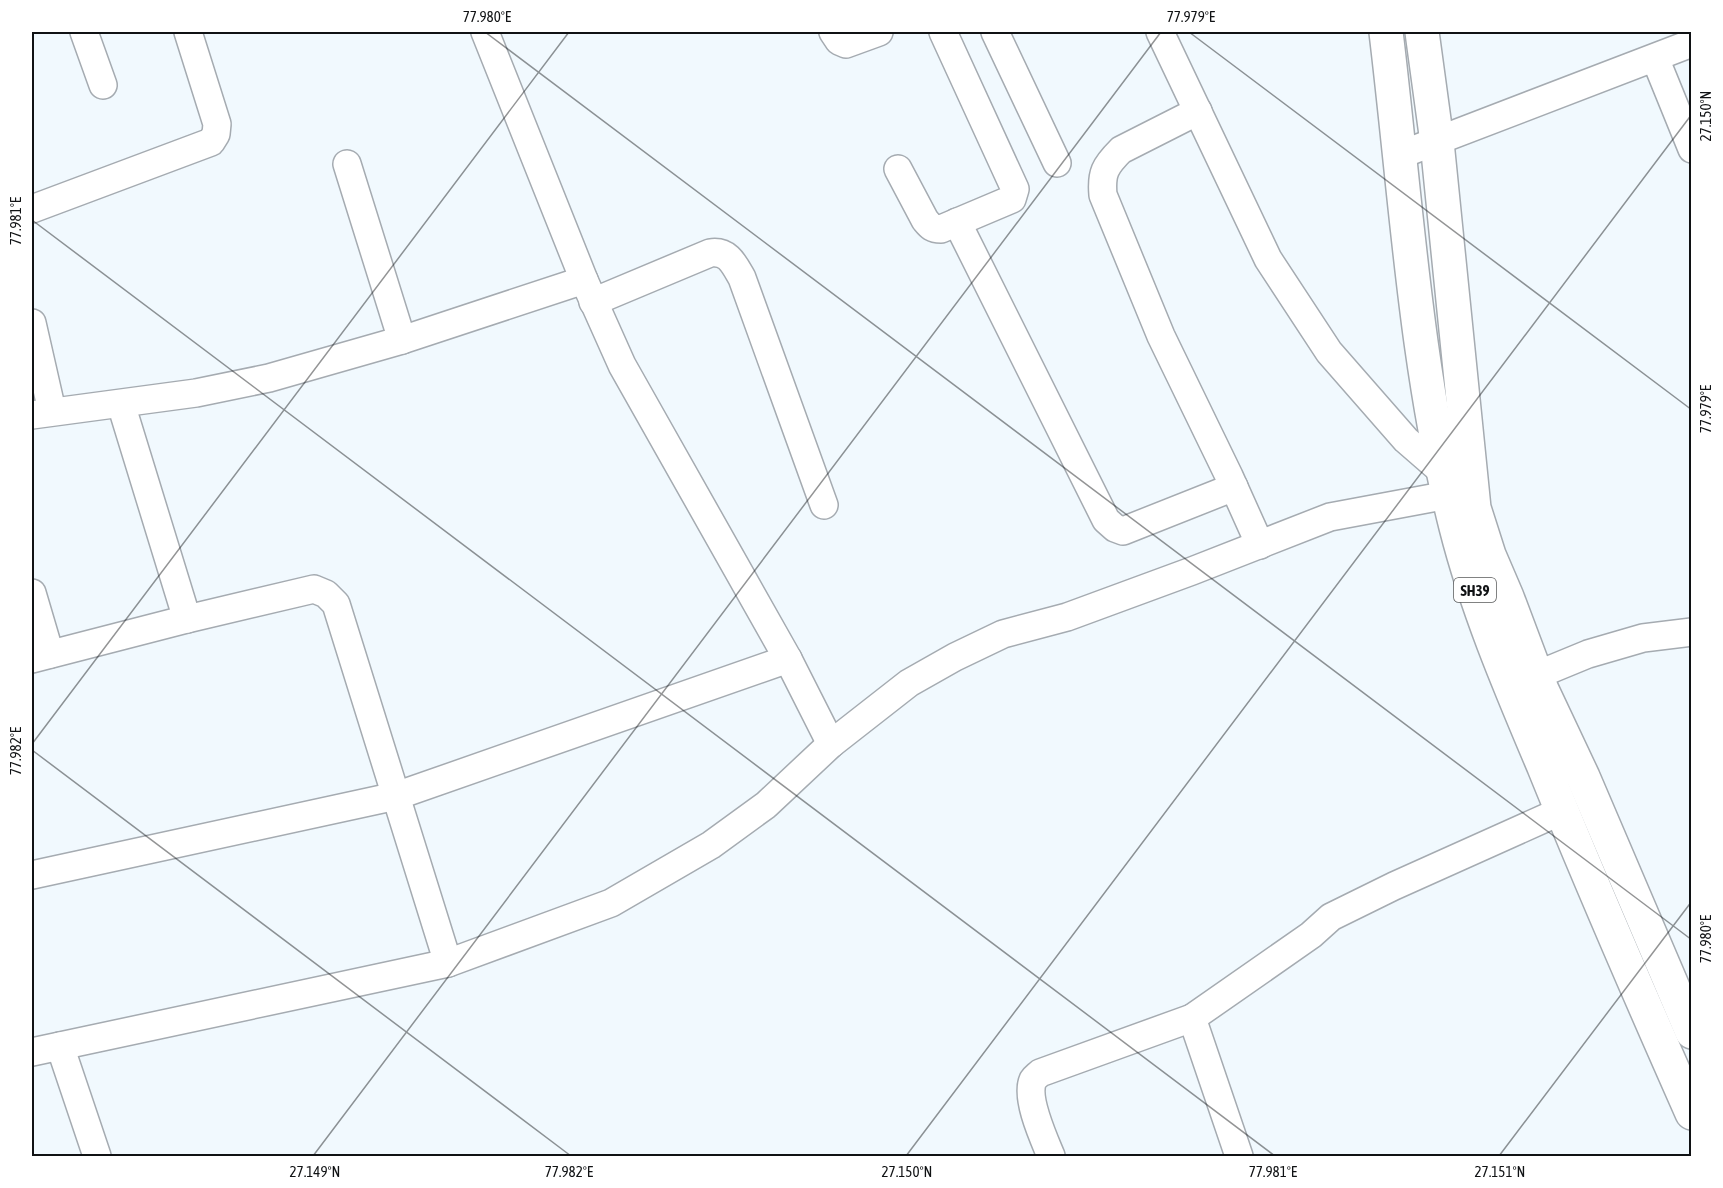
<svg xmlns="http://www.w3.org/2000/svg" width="1723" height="1188" font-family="'Asap Condensed',sans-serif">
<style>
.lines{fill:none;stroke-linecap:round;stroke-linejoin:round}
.street-casing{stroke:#a5abb1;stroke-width:30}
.primary-casing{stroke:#a5abb1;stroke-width:36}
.street{stroke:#fff;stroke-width:27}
.primary{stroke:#fff;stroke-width:33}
.ticks{fill:none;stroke:#101214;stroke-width:1.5;stroke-opacity:0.45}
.labels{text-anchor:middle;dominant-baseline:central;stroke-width:6;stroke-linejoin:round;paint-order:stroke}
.shield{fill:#fff;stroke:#58595a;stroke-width:1.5}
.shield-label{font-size:15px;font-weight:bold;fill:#101214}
.neatline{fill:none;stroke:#101214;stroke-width:2}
.ticks-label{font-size:15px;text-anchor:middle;fill:#101214}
</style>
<rect width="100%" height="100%" fill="#f1f9fe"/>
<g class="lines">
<defs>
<g id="street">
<polyline points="84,32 103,85"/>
<polyline points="485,32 584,280"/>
<polyline points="833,32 839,41 846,44 879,32"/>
<polyline points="995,32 1057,163"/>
<polyline points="1160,32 1268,259 1329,352 1406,440 1444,473 1451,477"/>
<polyline points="1655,58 1692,149"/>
<path d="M1198,111L1121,150C1105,166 1101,173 1103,195L1161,336L1229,476L1260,545"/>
<polyline points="1400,155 1692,43"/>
<polyline points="347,164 402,340"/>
<path d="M898,169L925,220C930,226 932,229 941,229L1012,199L1015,189L943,32"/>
<polyline points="32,209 211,142 216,134 217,124 188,32"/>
<polyline points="957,222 1106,520 1115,528 1123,531 1234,487"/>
<path d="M593,302L710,253C728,250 734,264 742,278L824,505"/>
<polyline points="32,323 52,411"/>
<polyline points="121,404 187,619"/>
<polyline points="32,415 196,393 269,378 402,340 584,280 622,365 788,659 831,744"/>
<polyline points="32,593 50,654"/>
<polyline points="32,659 187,619 314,589 326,594 336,604 448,963"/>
<polyline points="1520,682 1588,654 1643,638 1692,632"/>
<polyline points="32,875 396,796 788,659"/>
<polyline points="60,1046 97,1156"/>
<polyline points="32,1052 448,963 611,903 711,845 766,805 831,744 909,683 955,657 1003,634 1067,617 1192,571 1330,517 1448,495"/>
<path d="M1051,1156C1044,1139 1025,1098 1033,1080C1035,1077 1038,1075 1040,1073L1192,1018"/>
<polyline points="1239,1156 1192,1018 1311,935 1331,917 1394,886 1561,811"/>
</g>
<g id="primary">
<path d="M1386,32C1406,197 1415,365 1456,527C1477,610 1511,689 1544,767C1591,883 1641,998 1692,1113"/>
<polyline points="1422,32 1437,142 1474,508 1489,555 1507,597 1542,690 1583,777 1692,1032"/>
</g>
</defs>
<use href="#street" class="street-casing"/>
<use href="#primary" class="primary-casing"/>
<use href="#street" class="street"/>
<use href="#primary" class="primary"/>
</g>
<path class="ticks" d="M485,32L1692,940M1189,32L1692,410M32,220L1275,1156M32,744L569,32M32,750L571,1156M313,1156L1161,32M906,1156L1692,114M1499,1156L1692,901"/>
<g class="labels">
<rect class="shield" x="1454" y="578" width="42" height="24" rx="4.5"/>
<g class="shield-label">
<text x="1475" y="590">SH39</text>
</g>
</g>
<rect width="1723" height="1188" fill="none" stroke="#ffffff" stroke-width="66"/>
<rect x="33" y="33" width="1657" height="1122" class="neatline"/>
<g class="ticks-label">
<text x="487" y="22">77.980°E</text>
<text x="1191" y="22">77.979°E</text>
<text transform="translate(1706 116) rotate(-90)" y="5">27.150°N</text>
<text transform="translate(16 221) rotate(-90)" y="5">77.981°E</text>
<text transform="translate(1706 409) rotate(-90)" y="5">77.979°E</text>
<text transform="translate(16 751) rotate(-90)" y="5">77.982°E</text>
<text transform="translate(1706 939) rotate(-90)" y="5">77.980°E</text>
<text x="315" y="1177">27.149°N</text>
<text x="569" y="1177">77.982°E</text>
<text x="907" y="1177">27.150°N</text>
<text x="1273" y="1177">77.981°E</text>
<text x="1500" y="1177">27.151°N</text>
</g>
</svg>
